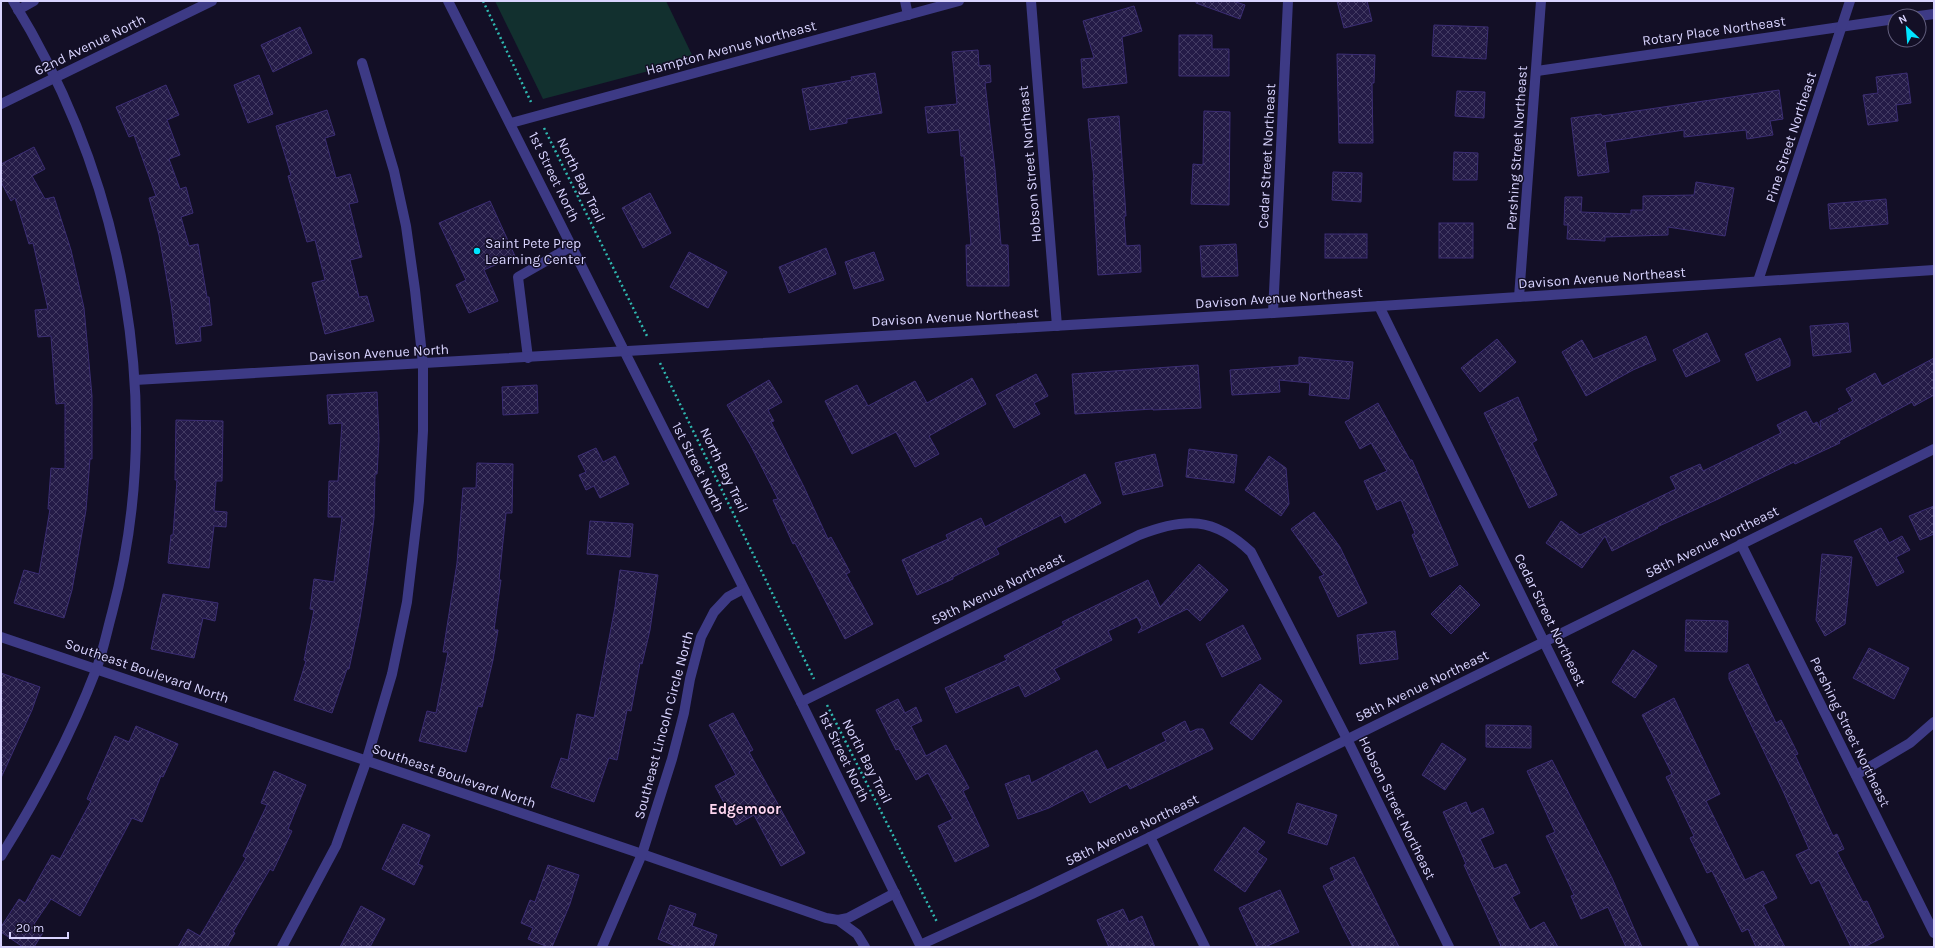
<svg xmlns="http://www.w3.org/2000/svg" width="1935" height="948" font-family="Karla,sans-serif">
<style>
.green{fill:#12302f}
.building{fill:url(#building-cross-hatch);stroke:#3b2d73}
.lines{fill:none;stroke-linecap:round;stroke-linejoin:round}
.path{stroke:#2fb8b0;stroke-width:2.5;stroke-dasharray:2 3;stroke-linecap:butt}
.minor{stroke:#3d3a85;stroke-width:10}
.poi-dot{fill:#00e5ff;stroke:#130f26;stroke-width:1.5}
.labels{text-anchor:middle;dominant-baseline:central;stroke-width:3;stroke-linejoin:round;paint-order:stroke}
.street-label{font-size:14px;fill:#d9d4ff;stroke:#130f26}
.poi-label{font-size:14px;fill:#d9d4ff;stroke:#130f26;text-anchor:start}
.neighbourhood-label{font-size:15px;font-weight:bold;fill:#ffd6f0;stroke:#130f26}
</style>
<defs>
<pattern id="building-cross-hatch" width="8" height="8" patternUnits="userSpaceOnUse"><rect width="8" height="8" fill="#241b47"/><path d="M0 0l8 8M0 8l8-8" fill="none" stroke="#433b63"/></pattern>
</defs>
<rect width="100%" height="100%" fill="#130f26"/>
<polygon class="green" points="495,1 666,1 694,59 543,99"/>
<g class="building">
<polygon points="1196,1 1233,1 1245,5 1240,19 1196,3"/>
<polygon points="1337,1 1367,1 1372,21 1344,28"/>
<polygon points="1134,6 1142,31 1122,37 1127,83 1083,88 1081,59 1094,58 1083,21"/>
<polygon points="1434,25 1488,27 1486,59 1432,56"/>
<polygon points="300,27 312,53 273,72 261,45"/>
<polygon points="1179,35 1212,35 1212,49 1229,49 1229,76 1179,76"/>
<polygon points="978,50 979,66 990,65 991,82 985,83 995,170 1001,245 1008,245 1009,286 967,286 966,245 971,245 964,156 961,156 959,130 928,133 925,107 957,104 952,52"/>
<polygon points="1337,54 1375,55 1374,83 1372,83 1373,143 1339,143"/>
<polygon points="875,73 882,113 847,119 847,123 810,130 802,89 852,80 851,77"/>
<polygon points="1907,73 1911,103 1896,105 1898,121 1868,125 1863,95 1878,93 1876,77"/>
<polygon points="259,75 273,114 248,123 234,85"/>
<polygon points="166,85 179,115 167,120 180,155 169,159 180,189 186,187 193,213 181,217 189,246 198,244 207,297 209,297 212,325 200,327 201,341 176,344 171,303 159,235 149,198 156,196 134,135 129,137 116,107"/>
<polygon points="1779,90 1783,119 1770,121 1773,135 1747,139 1746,130 1684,137 1684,130 1605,142 1609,172 1578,176 1571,118 1601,114 1602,116"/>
<polygon points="1457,91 1485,92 1484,118 1455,116"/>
<polygon points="327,110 335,135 325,138 336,178 350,174 358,202 349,204 362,257 350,260 359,297 367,296 374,321 325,334 312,283 325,280 315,240 307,242 288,176 291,175 276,126"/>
<polygon points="1204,111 1230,112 1229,205 1191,204 1193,164 1203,165"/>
<polygon points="1119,116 1126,216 1124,216 1126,246 1140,245 1141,272 1098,275 1093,180 1094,180 1088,119"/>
<polygon points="34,147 45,169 32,176 45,199 54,197 71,250 84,308 92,396 92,459 90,459 86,510 72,590 64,618 14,603 24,570 39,574 50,509 48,509 51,468 65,469 65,403 56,404 51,336 38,337 35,310 48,309 33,243 29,244 15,198 11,201 1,182 1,164"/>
<polygon points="1454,152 1478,153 1477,180 1453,180"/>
<polygon points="1333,172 1362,173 1361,202 1332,200"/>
<polygon points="1696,182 1734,188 1725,236 1668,227 1668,235 1605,237 1605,241 1567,239 1568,225 1564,225 1565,197 1582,197 1581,212 1631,214 1631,210 1643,210 1643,196 1694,195"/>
<polygon points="650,193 671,233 643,248 622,208"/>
<polygon points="1886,199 1888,224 1830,229 1828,204"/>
<polygon points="490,201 515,256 484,270 498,301 469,313 456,285 466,280 439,223"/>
<rect x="1439" y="223" width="34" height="35"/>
<rect x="1325" y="234" width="42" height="24"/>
<polygon points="1236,244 1238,276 1202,277 1200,246"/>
<polygon points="826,248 836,274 789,293 779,267"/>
<polygon points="689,252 727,272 708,308 670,287"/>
<polygon points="874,252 884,280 854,289 845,262"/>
<polygon points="1848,323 1851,352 1813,356 1810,326"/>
<polygon points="1707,333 1720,361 1686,377 1673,350"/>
<polygon points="1646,336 1656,360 1633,370 1586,396 1562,352 1582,340 1593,359"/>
<polygon points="1780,338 1790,360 1790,366 1757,381 1745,354"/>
<polygon points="1497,339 1516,362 1480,392 1461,368"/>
<polygon points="1299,357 1353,362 1349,399 1309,395 1310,383 1279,380 1280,392 1232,395 1230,370 1299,365"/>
<polygon points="1934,358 1934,395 1914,406 1912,402 1839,441 1840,443 1795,464 1794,462 1716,500 1657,527 1658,528 1612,551 1605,536 1582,568 1546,543 1561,521 1580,535 1676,489 1670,477 1700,464 1703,471 1781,433 1777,425 1806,411 1813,424 1817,422 1821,430 1820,421 1840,411 1838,409 1853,401 1846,389 1875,373 1882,386"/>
<polygon points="1198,365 1201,408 1153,410 1153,409 1075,414 1072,374"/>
<polygon points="1036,374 1048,396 1034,403 1040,414 1014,428 996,395"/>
<polygon points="972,378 986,404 929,436 939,454 915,467 896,432 852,454 825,401 857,385 868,406 915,381 927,403"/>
<polygon points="769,380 782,402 768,410 774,421 771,422 804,487 828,539 831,537 850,572 846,574 873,624 845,639 795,543 793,544 773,500 778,499 751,446 727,405"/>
<polygon points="537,385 538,413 503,415 502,387"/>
<polygon points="377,392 379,439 377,474 375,474 374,518 367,573 360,618 349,669 347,669 332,713 294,700 306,661 304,660 314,610 310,609 314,579 334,582 342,517 328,517 329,481 338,481 342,423 329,424 327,395"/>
<polygon points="1518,397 1537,440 1532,443 1557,495 1529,508 1484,413"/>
<polygon points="1378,403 1410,460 1412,460 1458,565 1430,577 1412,535 1415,533 1401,500 1377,510 1364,481 1387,471 1371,443 1360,449 1345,422"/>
<polygon points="176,420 223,421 222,481 216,481 214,511 227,512 226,527 214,526 209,568 168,563 171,535 173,535 177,480 175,480"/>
<polygon points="596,448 603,462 615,456 629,484 600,498 594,486 586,490 579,475 586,472 578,456"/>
<polygon points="1189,449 1237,455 1234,483 1186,477"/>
<polygon points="1155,454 1163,486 1123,495 1115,463"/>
<polygon points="1269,456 1286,468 1289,504 1281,516 1245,490"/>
<polygon points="477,463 513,464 512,513 506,513 499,580 501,580 494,630 498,630 493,660 482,707 478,706 466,752 419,741 427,711 436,713 448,652 443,652 457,563 463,488 476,488"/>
<polygon points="1085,474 1101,503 1065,523 1061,515 996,548 999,554 953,577 953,579 917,595 902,560 948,539 946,535 981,518 985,527"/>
<polygon points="1934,506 1934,534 1920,540 1909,516"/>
<polygon points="1314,512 1340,547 1367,603 1338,617 1319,577 1324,575 1291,529"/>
<polygon points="590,521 633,524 630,557 587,554"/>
<polygon points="1881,528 1889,543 1902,536 1910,550 1896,557 1904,572 1877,586 1854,541"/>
<polygon points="1822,554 1852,557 1845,624 1825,636 1816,620"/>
<polygon points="1199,564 1228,590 1200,621 1187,609 1138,633 1142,627 1137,617 1108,631 1112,640 1054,669 1060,679 1025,697 1019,685 956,713 945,688 1007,660 1004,656 1064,625 1062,622 1148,580 1160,607"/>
<polygon points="620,570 658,575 650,630 642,664 640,663 631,711 627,710 617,760 609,758 594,802 551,787 561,758 568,760 577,714 594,718 615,607"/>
<polygon points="1460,585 1480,605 1451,634 1431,614"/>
<polygon points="163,594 218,603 215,621 203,618 194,658 151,649"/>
<polygon points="1686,620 1728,621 1727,652 1685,651"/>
<polygon points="1243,625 1261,659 1222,677 1206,644"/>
<polygon points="1395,631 1398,659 1360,664 1357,635"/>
<polygon points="1869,648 1909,668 1894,699 1853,678"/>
<polygon points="1633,650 1657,666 1635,698 1612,682"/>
<polygon points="1748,664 1776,723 1781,720 1798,754 1795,755 1833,836 1837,834 1844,849 1837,852 1863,902 1867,901 1884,937 1864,947 1851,947 1819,880 1811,884 1796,855 1809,849 1783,791 1729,679 1729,673"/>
<polygon points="1,673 40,687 32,710 1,778"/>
<polygon points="1260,684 1282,701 1252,740 1230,723"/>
<polygon points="1674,698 1720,794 1706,801 1745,880 1763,871 1777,898 1763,905 1785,947 1756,947 1748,929 1742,932 1712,871 1707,873 1690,838 1694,836 1666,777 1672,774 1642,715"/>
<polygon points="898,699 905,713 916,707 922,721 911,726 926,756 946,745 969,788 963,791 989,846 955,862 938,826 953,819 928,773 916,780 899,749 896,750 876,710"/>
<polygon points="733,713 753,750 749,752 805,853 781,866 754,815 736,825 715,786 736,775 709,725"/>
<polygon points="1185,721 1190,732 1197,729 1203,729 1213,749 1130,789 1127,784 1090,803 1083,790 1049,808 1018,819 1005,784 1029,775 1031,783 1097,750 1107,770 1166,741 1162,733"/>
<polygon points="1486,725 1531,726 1531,748 1486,747"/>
<polygon points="136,726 178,744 163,777 161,776 142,822 132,818 80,916 51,899 34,924 44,931 34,947 23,947 1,932 1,927 19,899 25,903 52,855 60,859 91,801 87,799 115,736 129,742"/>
<polygon points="1442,743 1466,759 1445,790 1422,775"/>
<polygon points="1552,760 1612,878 1642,947 1626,947 1608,907 1581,919 1571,896 1574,895 1546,836 1555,832 1527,771"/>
<polygon points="274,771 306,785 288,829 292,831 273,871 270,869 233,932 235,933 227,947 178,947 188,929 200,936 246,858 243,856 267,805 261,803"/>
<polygon points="1466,802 1471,814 1483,808 1494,833 1480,839 1494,869 1506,864 1520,893 1512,897 1530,930 1544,922 1558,947 1498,947 1501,946 1464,865 1466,864 1443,812"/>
<polygon points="1297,803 1337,815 1327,845 1288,833"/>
<polygon points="403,824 430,835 418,864 423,866 414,885 382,869"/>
<polygon points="1244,827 1265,842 1257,852 1267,859 1245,892 1214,870"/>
<polygon points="1354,857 1399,947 1353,947 1344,930 1323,886 1335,880 1330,868"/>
<polygon points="548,865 579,875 570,904 552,947 548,947 528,939 533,928 521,923 530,900 535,902"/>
<polygon points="1280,890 1299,932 1265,947 1257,947 1239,908"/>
<polygon points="670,905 696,914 692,926 717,935 713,947 678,947 658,939"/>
<polygon points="361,906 385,919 370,947 340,947"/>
<polygon points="1123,909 1129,922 1142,916 1155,947 1109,947 1097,920"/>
</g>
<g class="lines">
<g class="path">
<polyline points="483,1 531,102"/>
<polyline points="544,128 647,336"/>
<polyline points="660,363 814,679"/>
<polyline points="827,705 937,922"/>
</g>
<g class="minor">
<polyline points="448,1 801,702 921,947"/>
<polyline points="905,1 908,15"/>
<polyline points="1031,1 1057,326"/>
<polyline points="18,10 34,1"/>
<polyline points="1919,16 1934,14"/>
<polyline points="1537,71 1895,19"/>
<polyline points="1,104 212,1"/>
<polyline points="511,123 959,1"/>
<polyline points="1758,281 1850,1"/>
<polyline points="1519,297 1541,1"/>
<polyline points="1379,306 1694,947"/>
<polyline points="1273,313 1288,1"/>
<polyline points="528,358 518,277 572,246"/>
<polyline points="135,380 1273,313 1934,270"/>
<polyline points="1741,544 1934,933"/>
<polyline points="1,637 642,854 826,918 838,920 848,918 895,893"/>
<path d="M801,702L1139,535C1185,517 1214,517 1251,552L1347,739L1449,947"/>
<polyline points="1856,775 1910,743 1934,722"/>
<polyline points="1150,837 1205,947"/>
<path d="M1,856C38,797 71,735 96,670C103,652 107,631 112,613C167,407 124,181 13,1"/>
<polyline points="838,920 857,934 865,947"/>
<polyline points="920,945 1032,894 1150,837 1934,449"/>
<polyline points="282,947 336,846 366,762 392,674 407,602 419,501 423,431 423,364 415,290 406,226 394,171 362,63"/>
<polyline points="602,947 642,854 672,759 684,713 690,679 701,637 714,612 728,597 743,589"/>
</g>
</g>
<circle class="poi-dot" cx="477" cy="251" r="4"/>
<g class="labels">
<g class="street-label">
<text transform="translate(1714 31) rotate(-8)">Rotary Place Northeast</text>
<text transform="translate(90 45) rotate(-26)">62nd Avenue North</text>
<text transform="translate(731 48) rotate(-15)">Hampton Avenue Northeast</text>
<text transform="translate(1791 137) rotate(-72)">Pine Street Northeast</text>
<text transform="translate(1517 148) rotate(-86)">Pershing Street Northeast</text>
<text transform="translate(1267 156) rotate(-87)">Cedar Street Northeast</text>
<text transform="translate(1030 164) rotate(-95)">Hobson Street Northeast</text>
<text transform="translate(554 177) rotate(64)">1st Street North</text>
<text transform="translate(581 180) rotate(64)">North Bay Trail</text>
<text transform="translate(1602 278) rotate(-4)">Davison Avenue Northeast</text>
<text transform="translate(1279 298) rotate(-4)">Davison Avenue Northeast</text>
<text transform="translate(955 317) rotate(-3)">Davison Avenue Northeast</text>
<text transform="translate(379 353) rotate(-3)">Davison Avenue North</text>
<text transform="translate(698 467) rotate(63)">1st Street North</text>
<text transform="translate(724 470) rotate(64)">North Bay Trail</text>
<text transform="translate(1712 542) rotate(-26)">58th Avenue Northeast</text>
<text transform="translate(998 589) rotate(-26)">59th Avenue Northeast</text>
<text transform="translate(1550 620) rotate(64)">Cedar Street Northeast</text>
<text transform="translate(147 671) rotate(19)">Southeast Boulevard North</text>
<text transform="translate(1422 686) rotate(-26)">58th Avenue Northeast</text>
<text transform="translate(664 725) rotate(-75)">Southeast Lincoln Circle North</text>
<text transform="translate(1850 732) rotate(64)">Pershing Street Northeast</text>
<text transform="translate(844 757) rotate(64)">1st Street North</text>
<text transform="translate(867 761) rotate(63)">North Bay Trail</text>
<text transform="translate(454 776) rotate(19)">Southeast Boulevard North</text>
<text transform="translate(1397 808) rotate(64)">Hobson Street Northeast</text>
<text transform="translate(1132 830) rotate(-26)">58th Avenue Northeast</text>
</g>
<g class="poi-label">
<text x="485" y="243">Saint Pete Prep<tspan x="485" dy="16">Learning Center</tspan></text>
</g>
<g class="neighbourhood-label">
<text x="745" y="809">Edgemoor</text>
</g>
</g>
<rect width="1935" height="948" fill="none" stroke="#d9d4ff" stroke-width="4"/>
<g transform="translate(1907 28) rotate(334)"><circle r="19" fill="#130f26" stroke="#625e7d"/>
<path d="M0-3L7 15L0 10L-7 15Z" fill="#00e5ff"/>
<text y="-6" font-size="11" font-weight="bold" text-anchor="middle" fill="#d9d4ff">N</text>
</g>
<path d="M10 932v6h58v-6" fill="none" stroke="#d9d4ff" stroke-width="2"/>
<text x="16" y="932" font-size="12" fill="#d9d4ff" stroke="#130f26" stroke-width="3" paint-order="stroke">20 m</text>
</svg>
